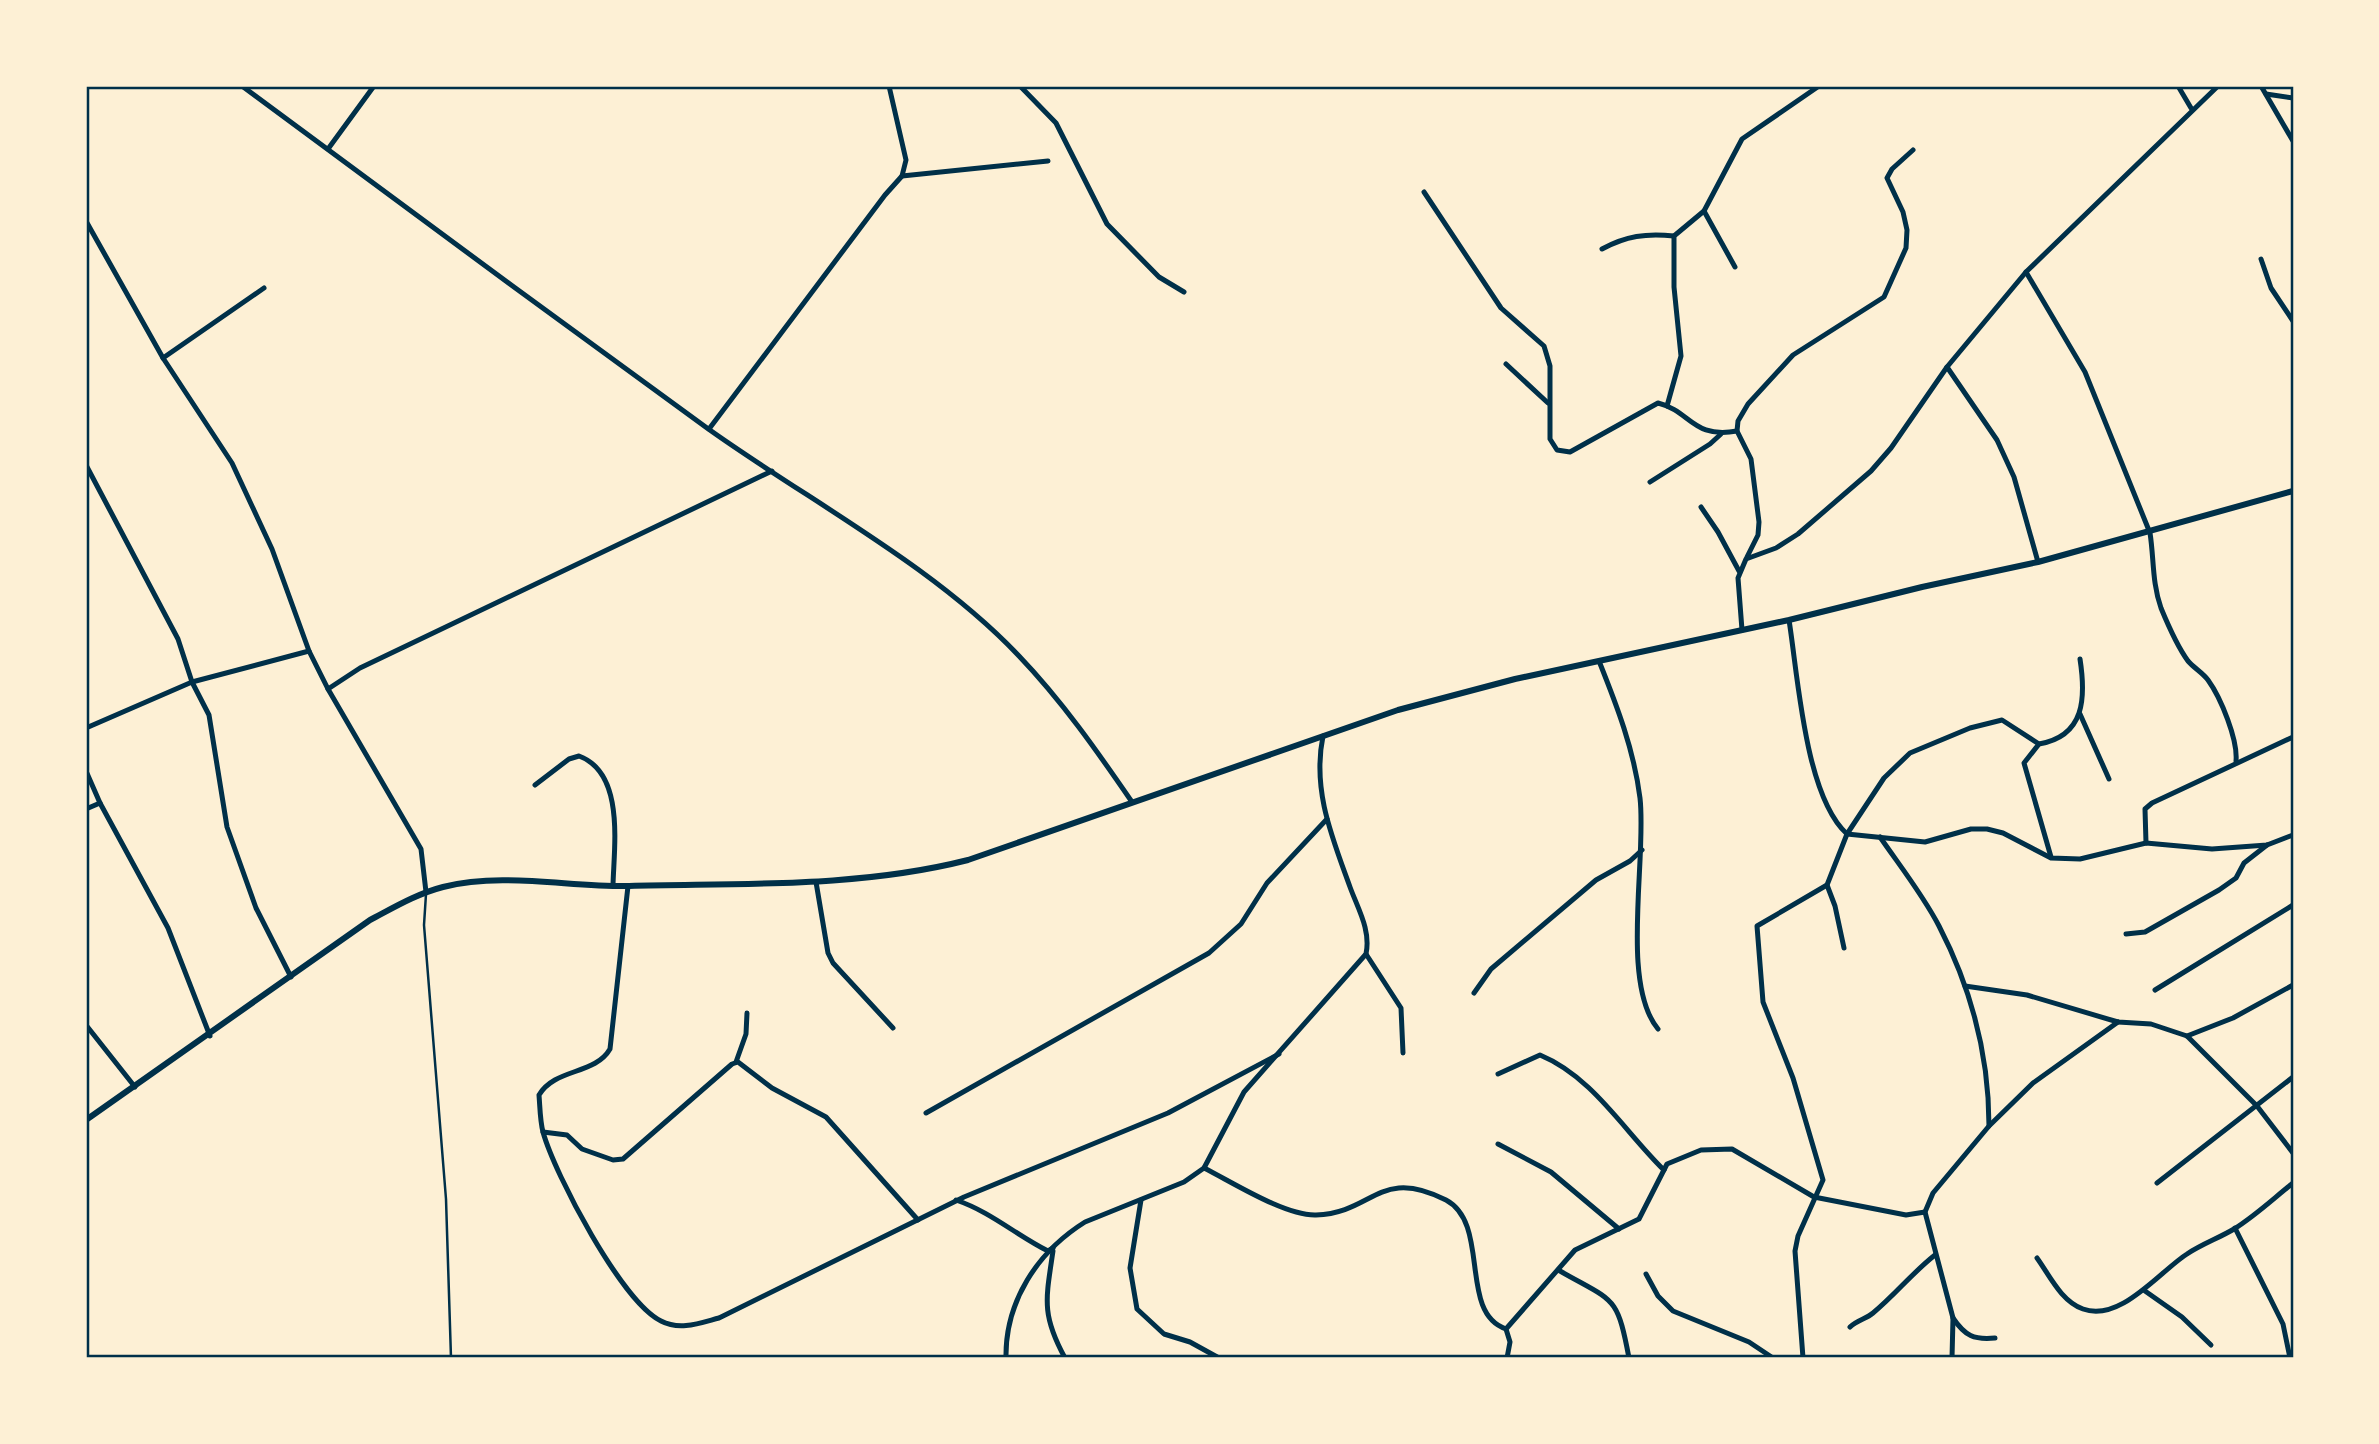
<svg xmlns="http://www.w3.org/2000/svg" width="2379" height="1444" font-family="'Space Grotesk',sans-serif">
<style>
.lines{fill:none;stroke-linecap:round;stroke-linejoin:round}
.service{stroke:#003049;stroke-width:2.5}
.minor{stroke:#003049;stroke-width:5}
.tertiary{stroke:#003049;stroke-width:6}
.neatline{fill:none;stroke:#003049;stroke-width:2.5}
</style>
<rect width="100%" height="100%" fill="#fdf0d5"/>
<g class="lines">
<polyline class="service" points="426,894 424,925 446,1199 451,1358"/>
<g class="minor">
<path d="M242,86C397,201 551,315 707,428C809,501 933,565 1019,656C1062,701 1097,751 1132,802"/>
<polyline points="1020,86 1056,123 1107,224 1159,277 1184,292"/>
<polyline points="2178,86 2191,108"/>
<polyline points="2261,86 2293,141"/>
<polyline points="2266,94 2293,98"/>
<polyline points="328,149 374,86"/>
<polyline points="902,176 1048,161"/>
<path d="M1424,192L1501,308L1544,346L1550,366V439L1557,450L1570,452L1658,403C1691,411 1692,439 1737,431"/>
<polyline points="1704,211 1735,267"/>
<polyline points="86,221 163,358 232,463 272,549 309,651 328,689 421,849 426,892"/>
<path d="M1602,249C1626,236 1646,233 1674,236"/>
<polyline points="2261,259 2271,288 2293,321"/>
<path d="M2026,272L2085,372L2150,533C2154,558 2152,583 2161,608C2168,625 2177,646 2188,661C2194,668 2203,673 2208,680C2221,698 2238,740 2236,761"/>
<polyline points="163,358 264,288"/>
<polyline points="1506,364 1548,403"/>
<polyline points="1947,367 1997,440 2014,477 2038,562"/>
<polyline points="1667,406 1681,356 1674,287 1674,236 1704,211 1742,139 1819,86"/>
<polyline points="709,429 885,195 902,176 906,160 889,86"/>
<polyline points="86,465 178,639 192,682 209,715 227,827 256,908 291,977"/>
<polyline points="1650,482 1710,444 1721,434"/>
<polyline points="1701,507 1718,532 1739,571"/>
<polyline points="1747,557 1758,535 1759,522 1751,459 1737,431 1738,421 1748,404 1793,355 1884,297 1906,248 1907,230 1903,212 1887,178 1892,169 1913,150"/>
<path d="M1789,620C1798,676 1805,796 1847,834L1925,842L1971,829H1987L2003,833L2051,858L2080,859L2146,843L2212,849L2267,845L2293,835"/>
<polyline points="1742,630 1738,578 1746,559 1776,548 1798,534 1871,471 1891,448 1947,367 2026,272 2218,86"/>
<path d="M1599,661C1617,706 1634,750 1640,798C1647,858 1620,983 1658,1029"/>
<polyline points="328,689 360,668 772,471"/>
<polyline points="2080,714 2109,779"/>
<polyline points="86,728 192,682 309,651"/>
<polyline points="86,771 100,803 168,928 210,1036"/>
<path d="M535,785L569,759L579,756C625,773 614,846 613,885"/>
<polyline points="86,809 100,803"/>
<path d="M1880,837C1900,866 1923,895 1939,926C1971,988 1989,1057 1989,1126L1933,1193L1925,1212L1953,1318L1952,1358"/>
<polyline points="2146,843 2145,809 2152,803 2293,737"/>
<path d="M2051,857L2024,763L2039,744C2085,736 2086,698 2080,659"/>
<polyline points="816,882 828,953 833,963 893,1028"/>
<polyline points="1827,885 1835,906 1844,948"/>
<path d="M628,886L610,1049C595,1075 555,1068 539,1095C540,1107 540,1121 543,1132C555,1175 622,1302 661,1321C680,1331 700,1323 719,1318L964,1197L1168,1113L1279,1054"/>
<polyline points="2126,934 2145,932 2219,890 2236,878 2244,863 2267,845"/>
<polyline points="1366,954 1401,1008 1403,1053"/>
<polyline points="1965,986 2027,995 2118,1022 2151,1024 2187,1036 2257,1106 2293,1153"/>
<polyline points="2155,990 2293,905"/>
<polyline points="1474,993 1491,969 1596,880 1630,861 1642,850"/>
<polyline points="86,1025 135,1087"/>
<polyline points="2187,1036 2233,1018 2293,985"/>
<polyline points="736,1062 746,1034 747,1013"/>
<path d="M1498,1074L1540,1055C1593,1077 1624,1131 1664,1170"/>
<polyline points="926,1113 1209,953 1241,924 1267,883 1327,819"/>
<polyline points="1989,1126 2033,1083 2118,1022"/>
<polyline points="543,1132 567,1135 582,1149 613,1160 623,1159 732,1064 738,1062 772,1088 826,1117 918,1220"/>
<polyline points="1498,1144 1551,1172 1619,1229"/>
<path d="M1204,1168C1232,1182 1285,1216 1316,1215C1374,1213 1379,1166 1446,1200C1491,1224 1458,1313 1506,1329"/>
<polyline points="2157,1183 2293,1077"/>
<path d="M956,1200C991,1212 1016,1235 1048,1251L1053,1248"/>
<polyline points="1141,1200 1130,1268 1137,1309 1164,1334 1190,1342 1219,1358"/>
<polyline points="2235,1228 2283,1324 2290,1358"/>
<path d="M1053,1251C1046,1299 1041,1314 1065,1358"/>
<path d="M2037,1258C2050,1276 2061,1301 2083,1309C2120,1323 2160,1271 2187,1254C2202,1244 2219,1238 2234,1229C2255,1216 2274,1198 2293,1183"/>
<path d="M1560,1271C1614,1302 1617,1294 1629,1358"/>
<polyline points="1646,1274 1658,1296 1673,1311 1749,1342 1773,1358"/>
<polyline points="2145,1291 2182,1317 2211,1345"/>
<path d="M1953,1318C1965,1336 1974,1340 1995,1338"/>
<path d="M1850,1327C1857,1320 1866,1319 1873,1313C1895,1295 1912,1273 1935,1255"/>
<path d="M1006,1358C1005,1302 1037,1252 1085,1222L1184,1182L1204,1168L1244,1092L1366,954C1371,930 1358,909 1350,887C1332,837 1312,790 1323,736"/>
<polyline points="1507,1358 1510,1342 1506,1329 1575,1250 1639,1219 1667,1164 1701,1150 1732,1149 1814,1197 1906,1215 1925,1212"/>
<polyline points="1803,1358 1795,1251 1798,1236 1823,1180 1793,1078 1763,1002 1757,926 1827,885 1847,834 1884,778 1910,753 1970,728 2002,720 2039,744"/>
</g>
<path class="tertiary" d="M86,1120L370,920C393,908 416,894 443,887C502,872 568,887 629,886C742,883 858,888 968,860L1398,710L1515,679L1789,620L1922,587L2038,562L2293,491"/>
</g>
<rect width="2379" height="1444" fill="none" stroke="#fdf0d5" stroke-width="175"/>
<rect x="88" y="88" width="2204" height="1268" class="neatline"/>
</svg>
